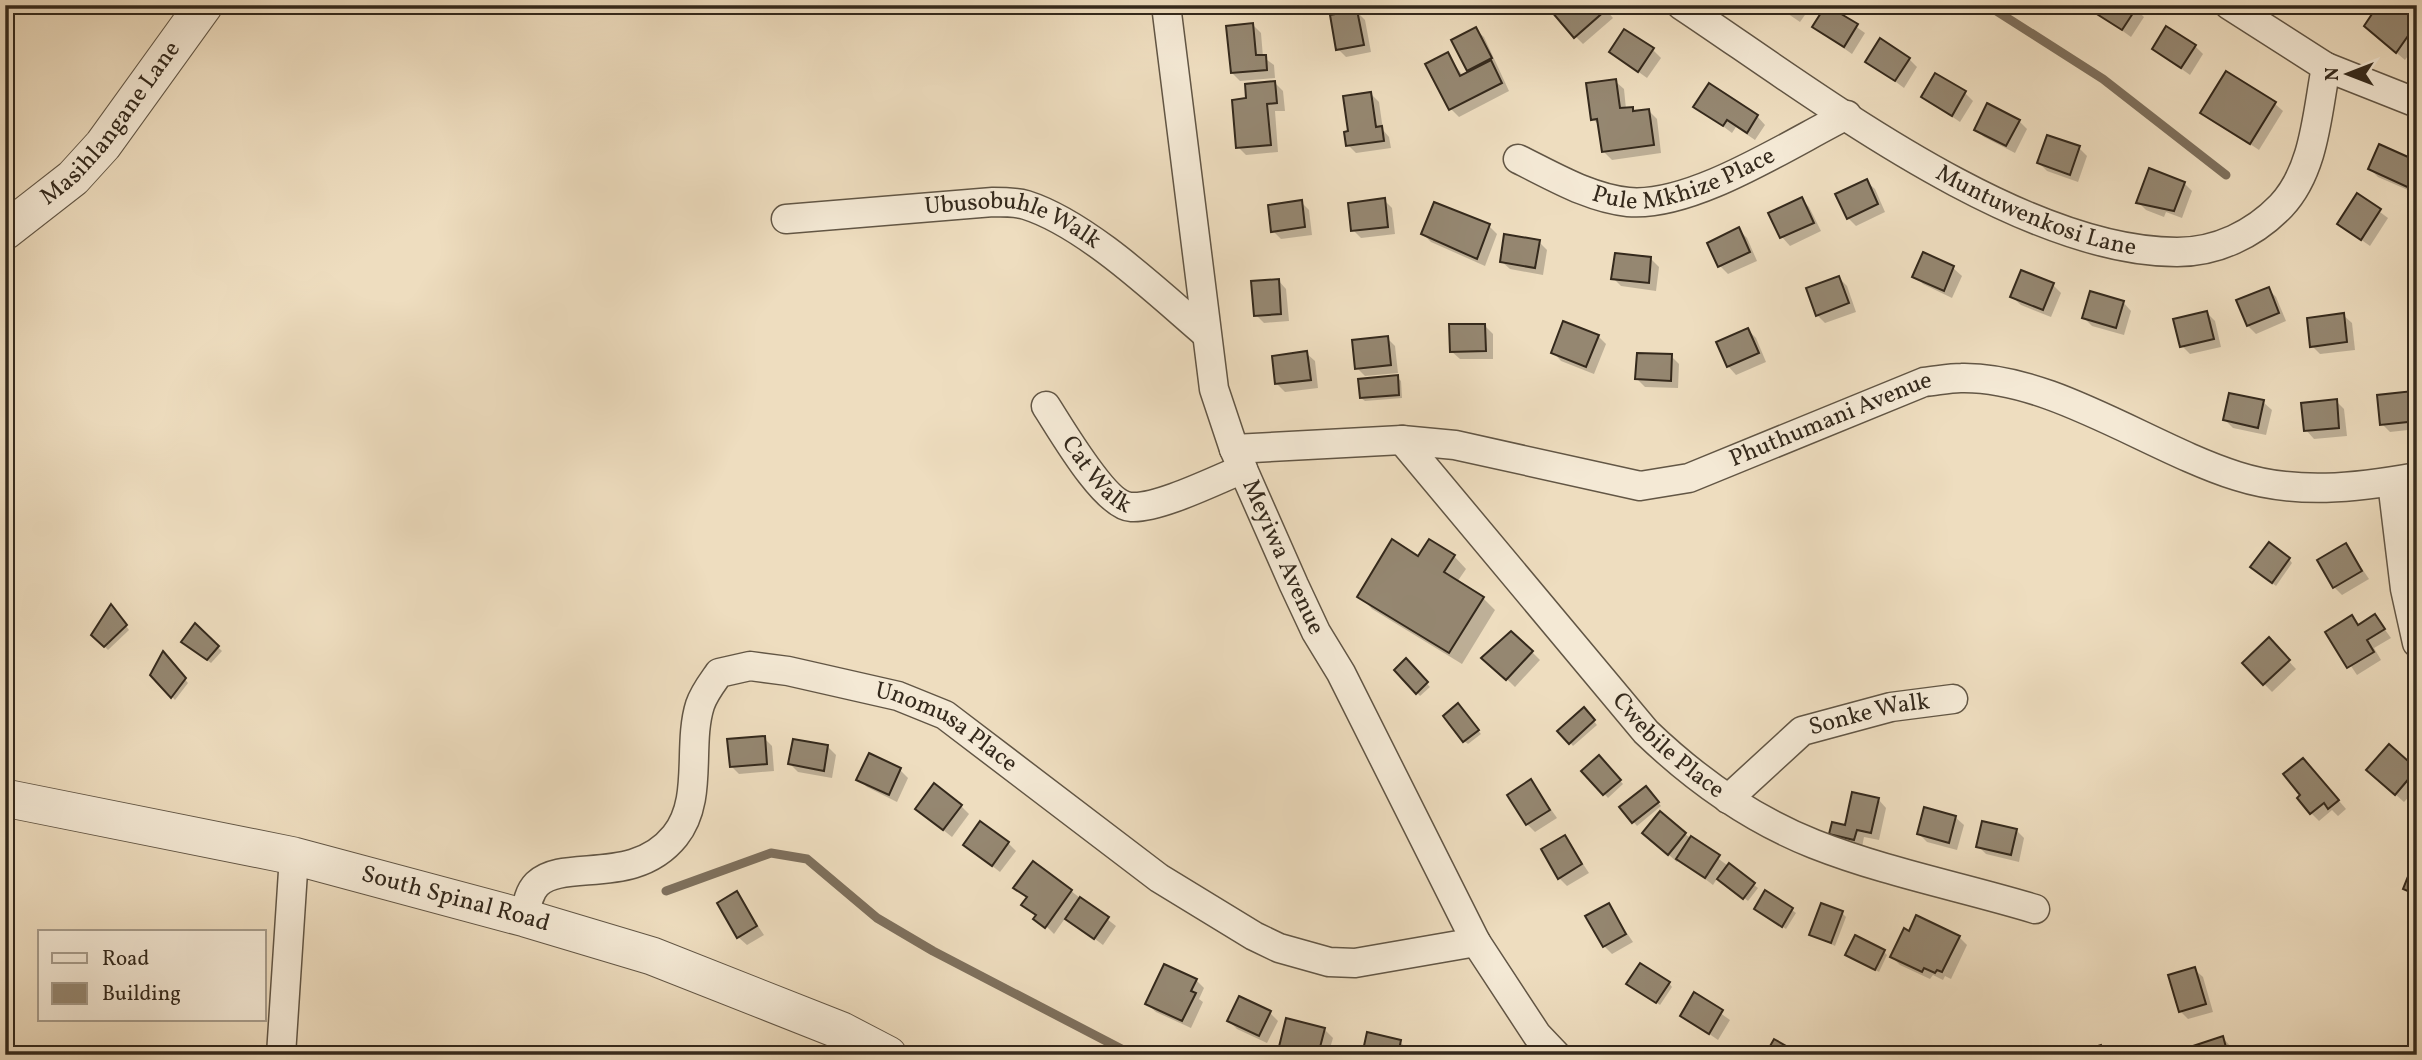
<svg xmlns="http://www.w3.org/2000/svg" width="2422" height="1060" font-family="Vollkorn,serif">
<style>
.shadow{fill:#0003}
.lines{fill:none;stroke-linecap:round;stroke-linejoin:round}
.stream{stroke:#7e705d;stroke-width:9}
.building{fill:#958771;stroke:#34291c;stroke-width:2}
.minor-casing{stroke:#625645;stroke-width:31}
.tertiary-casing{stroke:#625645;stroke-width:39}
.minor{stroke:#f4e9d5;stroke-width:28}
.tertiary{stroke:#f4e9d5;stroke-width:37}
.labels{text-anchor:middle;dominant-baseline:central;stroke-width:6;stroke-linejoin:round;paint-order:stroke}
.street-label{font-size:24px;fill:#34291c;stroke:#f4e9d5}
</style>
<rect width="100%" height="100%" fill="#eeddbf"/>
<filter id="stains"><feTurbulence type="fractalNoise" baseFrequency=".00286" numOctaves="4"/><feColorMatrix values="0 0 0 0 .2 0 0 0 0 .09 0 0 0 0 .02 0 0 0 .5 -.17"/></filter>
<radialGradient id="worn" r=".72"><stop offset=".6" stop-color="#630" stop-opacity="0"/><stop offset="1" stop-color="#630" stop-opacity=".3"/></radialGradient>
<g class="shadow">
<polygon points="1602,5 1613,18 1583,44 1575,36"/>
<polygon points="1775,5 1812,5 1800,22"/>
<polygon points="2131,5 2144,17 2131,37 2095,11"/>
<polygon points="2380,5 2412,5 2417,9 2417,43 2405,60 2374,34"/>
<polygon points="1827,6 1865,33 1852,54 1814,27"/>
<polygon points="1357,12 1365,20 1371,52 1346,57 1338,49"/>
<polygon points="1253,25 1261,33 1263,57 1274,65 1275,78 1240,81 1232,73"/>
<polygon points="1475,29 1484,37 1509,91 1459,117 1451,109 1428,64 1447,54 1463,76 1470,72 1453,41"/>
<polygon points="2195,46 2203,54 2190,75 2154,49"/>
<polygon points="1653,50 1661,58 1647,78 1611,52"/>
<polygon points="1909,59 1917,67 1904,88 1868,61"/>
<polygon points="1615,81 1624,89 1626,109 1632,108 1636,113 1649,111 1657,119 1661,153 1612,160 1604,152 1600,126 1593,119"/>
<polygon points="1275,83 1283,91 1285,111 1275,111 1278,152 1246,155 1238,147 1248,100"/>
<polygon points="1965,93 1973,101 1960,122 1923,97"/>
<polygon points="1371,94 1379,102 1383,130 1389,137 1391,148 1356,153 1348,145 1350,132"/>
<polygon points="2274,103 2283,111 2259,150 2202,112"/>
<polygon points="1696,106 1757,116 1765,125 1755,140 1736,127 1732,133"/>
<polygon points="2019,121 2027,129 2015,153 1984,137 1976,129"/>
<polygon points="2079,148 2087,156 2078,182 2047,171 2039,163"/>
<polygon points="2417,163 2417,194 2378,177 2370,169"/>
<polygon points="1866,181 1875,189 1885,212 1856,226 1848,218"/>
<polygon points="2184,183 2192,191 2182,218 2166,212 2164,217 2146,210 2138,202"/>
<polygon points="2357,195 2388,218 2370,246 2339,224"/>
<polygon points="1801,199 1809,207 1821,231 1790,246 1782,237 1770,214"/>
<polygon points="1384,200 1392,208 1395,234 1361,238 1353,230"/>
<polygon points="1301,202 1309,210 1312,235 1281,239 1273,231"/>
<polygon points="1489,226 1497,234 1485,266 1431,242 1423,234"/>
<polygon points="1739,230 1747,238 1757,261 1728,274 1720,266"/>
<polygon points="1539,242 1547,250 1543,275 1510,269 1501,261"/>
<polygon points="1924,255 1953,268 1962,276 1952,298 1923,284 1915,276"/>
<polygon points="1651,259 1659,267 1656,291 1621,286 1613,278"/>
<polygon points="1839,278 1847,286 1856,312 1825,323 1817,315"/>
<polygon points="1278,280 1286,289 1289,321 1264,323 1256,315"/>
<polygon points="2053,285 2061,293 2051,317 2021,305 2012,297"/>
<polygon points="2268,289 2276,297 2286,321 2256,334 2248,326"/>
<polygon points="2123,302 2131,311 2124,335 2092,326 2084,318"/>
<polygon points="2207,313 2215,321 2221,347 2190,354 2182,346"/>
<polygon points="2343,315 2352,323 2355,350 2320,354 2312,346"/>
<polygon points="1484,325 1493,334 1493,359 1460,359 1451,351"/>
<polygon points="1748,330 1756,338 1766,362 1736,375 1728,366"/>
<polygon points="1598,336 1606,344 1594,374 1561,361 1553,352"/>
<polygon points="1387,338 1395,346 1398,373 1365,376 1357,368"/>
<polygon points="1306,353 1315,361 1318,388 1285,392 1277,384"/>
<polygon points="1671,356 1679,364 1678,388 1645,387 1637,379"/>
<polygon points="1397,377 1401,381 1402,398 1365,401 1361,398"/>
<polygon points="2413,393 2417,397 2417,403 2413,400 2417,429 2390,432 2382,424"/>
<polygon points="2336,401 2344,409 2347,436 2314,439 2306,430"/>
<polygon points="2263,402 2272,410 2266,435 2233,428 2225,420"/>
<polygon points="2346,545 2369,579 2342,595 2334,587"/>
<polygon points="1454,556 1466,569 1457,582 1483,598 1495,610 1462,664 1372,609 1360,596 1419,559"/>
<polygon points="2289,559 2292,563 2276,586 2256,571"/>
<polygon points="114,610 129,630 108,650 93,635"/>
<polygon points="2375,616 2391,638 2374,648 2381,660 2357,675 2328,632 2352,618 2360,625"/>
<polygon points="195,626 222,651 211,663 187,645"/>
<polygon points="2269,640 2296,669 2272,692 2244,663"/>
<polygon points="1497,643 1532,652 1540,660 1515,687 1484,657"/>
<polygon points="163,654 188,683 175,700 152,675"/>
<polygon points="1406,661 1430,687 1420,696 1396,670"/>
<polygon points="1461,709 1481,734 1468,744 1464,741"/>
<polygon points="1584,710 1597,725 1573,746 1560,731"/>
<polygon points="764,738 772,746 774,771 739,774 731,766"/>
<polygon points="2389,746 2416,771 2417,788 2404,802 2377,778"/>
<polygon points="828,747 836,755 832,778 798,772 790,764"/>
<polygon points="1599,757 1623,784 1608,798 1584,771"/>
<polygon points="2311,768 2346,809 2338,816 2332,810 2319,821 2311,813"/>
<polygon points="900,770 908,778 897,802 867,787 858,779"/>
<polygon points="1531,781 1557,818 1535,832 1527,824"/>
<polygon points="1649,792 1661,806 1637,826 1621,807"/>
<polygon points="1878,799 1886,808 1879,840 1864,837 1862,847 1839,842 1831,834 1846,828"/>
<polygon points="961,806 969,814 952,837 917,809"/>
<polygon points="1955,817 1964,825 1957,850 1927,842 1919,834"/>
<polygon points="2016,830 2024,838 2019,862 1986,854 1978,846"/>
<polygon points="1685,834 1758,888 1748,901 1718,877 1713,885 1679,859 1677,862 1653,841"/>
<polygon points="1565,837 1589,873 1567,886 1559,878"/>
<polygon points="1008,843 1016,851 1000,872 965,845"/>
<polygon points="2417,867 2417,898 2405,889"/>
<polygon points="1016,887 1071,891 1116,926 1103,945 1066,917 1054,934 1024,904 1028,898"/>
<polygon points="736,893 764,935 747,945 738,937"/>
<polygon points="1608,905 1633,942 1612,954 1604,946"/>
<polygon points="1792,910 1796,913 1786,929 1759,912"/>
<polygon points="1842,913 1846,917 1835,946 1811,934"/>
<polygon points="1959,937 1967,945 1951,979 1945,976 1943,980 1933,975 1930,979 1900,965 1892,957"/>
<polygon points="1883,951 1887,955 1879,972 1847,955"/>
<polygon points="2194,969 2203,977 2213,1012 2188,1019 2180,1011"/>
<polygon points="1196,980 1204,988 1199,999 1203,1002 1191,1028 1156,1012 1147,1004"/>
<polygon points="1669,983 1672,987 1660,1005 1632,987"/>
<polygon points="1695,995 1730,1020 1718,1040 1682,1015"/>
<polygon points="1270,1013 1278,1021 1267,1043 1237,1029 1229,1021"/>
<polygon points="1324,1029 1333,1038 1328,1055 1279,1055"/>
<polygon points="2223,1038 2231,1047 2233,1055 2194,1055"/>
<polygon points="1400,1042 1408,1050 1407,1055 1364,1055"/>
<polygon points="2184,1049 2190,1055 2164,1055"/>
</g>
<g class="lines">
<g class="stream">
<polyline points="1987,5 2103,79 2226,175"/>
<polyline points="666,891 771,853 807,859 877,918 933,951 1133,1055"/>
</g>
</g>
<g class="building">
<polygon points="1546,5 1604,5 1607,9 1574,38"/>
<polygon points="1826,5 1858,24 1844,47 1812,27"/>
<polygon points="2096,5 2134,5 2137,7 2122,30 2092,11"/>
<polygon points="2378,5 2417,6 2417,23 2396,53 2364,26"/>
<polygon points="1357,10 1364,45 1336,50 1330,15"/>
<polygon points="1253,23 1256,55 1266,55 1267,70 1231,73 1226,26"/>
<polygon points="2166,26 2196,45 2181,68 2152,49"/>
<polygon points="1476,27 1492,58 1467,71 1451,40"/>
<polygon points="1624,29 1654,48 1638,72 1609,52"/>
<polygon points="1880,38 1910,58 1895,81 1865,62"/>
<polygon points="1448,52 1460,76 1491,60 1502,83 1449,110 1425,64"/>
<polygon points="2226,71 2276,102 2250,144 2200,113"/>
<polygon points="1935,73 1966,91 1952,116 1921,97"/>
<polygon points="1616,79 1620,108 1633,107 1633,111 1649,109 1654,145 1602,152 1597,119 1591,120 1586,83"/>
<polygon points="1275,81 1277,103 1267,104 1271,145 1236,148 1232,100 1246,98 1245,84"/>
<polygon points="1709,83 1758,115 1747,133 1727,120 1723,126 1693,107"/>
<polygon points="1371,92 1376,127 1382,126 1384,141 1346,146 1344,132 1348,131 1343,96"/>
<polygon points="1987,103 2020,120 2006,146 1974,130"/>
<polygon points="2047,135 2080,146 2070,175 2037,163"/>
<polygon points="2379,144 2417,161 2416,191 2368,169"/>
<polygon points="2149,168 2185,182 2174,211 2136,203"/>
<polygon points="1867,179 1878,204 1847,219 1835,194"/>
<polygon points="2357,193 2381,209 2361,240 2337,224"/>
<polygon points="1802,197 1814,223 1780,238 1768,213"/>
<polygon points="1385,198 1388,227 1351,231 1348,203"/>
<polygon points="1302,200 1305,227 1271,232 1268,205"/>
<polygon points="1434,202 1490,224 1477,259 1421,234"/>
<polygon points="1739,227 1750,252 1718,267 1707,243"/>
<polygon points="1504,234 1540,240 1535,268 1500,262"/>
<polygon points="1923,252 1954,266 1944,291 1912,277"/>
<polygon points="1615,253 1651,257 1649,283 1611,279"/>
<polygon points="2021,270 2054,283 2043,310 2010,297"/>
<polygon points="1839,276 1849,303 1816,316 1806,288"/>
<polygon points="1279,279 1281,314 1254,316 1251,281"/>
<polygon points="2269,287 2279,313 2247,326 2236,300"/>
<polygon points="2090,291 2124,301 2116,328 2082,318"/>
<polygon points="2207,311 2214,339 2180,347 2173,319"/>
<polygon points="2344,313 2347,342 2310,347 2307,318"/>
<polygon points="1563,321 1599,335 1586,367 1551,353"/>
<polygon points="1449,324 1485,324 1486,351 1450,352"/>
<polygon points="1748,328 1759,353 1727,367 1716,342"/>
<polygon points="1388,336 1391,365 1355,369 1352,340"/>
<polygon points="1307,351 1311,380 1275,384 1272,356"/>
<polygon points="1637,353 1672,354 1671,381 1635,379"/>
<polygon points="1398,375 1399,395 1360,398 1358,379"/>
<polygon points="2413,391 2417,421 2380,425 2377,395"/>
<polygon points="2229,393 2264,400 2258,428 2223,420"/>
<polygon points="2337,399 2339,428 2304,431 2301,403"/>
<polygon points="1392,539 1418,556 1429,539 1455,555 1444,572 1484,597 1449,653 1357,597"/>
<polygon points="2269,542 2290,558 2272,583 2250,567"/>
<polygon points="2346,543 2362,571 2333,588 2317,560"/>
<polygon points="111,604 127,625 104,647 91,635"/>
<polygon points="2375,614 2385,629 2367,640 2374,652 2347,668 2325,632 2352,615 2358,625"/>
<polygon points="195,623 219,646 207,660 181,642"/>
<polygon points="1511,631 1533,651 1506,680 1481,658"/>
<polygon points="2269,637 2290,660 2263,685 2242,663"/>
<polygon points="163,651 186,678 171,698 150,675"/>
<polygon points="1406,658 1428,682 1416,694 1394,670"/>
<polygon points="1458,703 1479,730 1463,742 1443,716"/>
<polygon points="1584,707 1595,720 1569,744 1557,731"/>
<polygon points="765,736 767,764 730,767 727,739"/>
<polygon points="793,739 828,745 824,771 788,764"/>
<polygon points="2389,744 2417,769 2395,795 2366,770"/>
<polygon points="869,753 901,768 889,795 856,780"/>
<polygon points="1599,755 1621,780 1603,795 1581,771"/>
<polygon points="2303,758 2339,800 2328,809 2324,803 2310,814 2297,798 2300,795 2283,774"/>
<polygon points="1531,779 1550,810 1526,825 1507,795"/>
<polygon points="934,783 962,805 943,830 915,809"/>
<polygon points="1646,786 1659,802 1632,823 1619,807"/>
<polygon points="1852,792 1879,798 1871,833 1857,830 1854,840 1829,834 1832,822 1845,825"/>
<polygon points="1924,807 1956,816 1949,843 1917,834"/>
<polygon points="1660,811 1686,833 1668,855 1642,833"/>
<polygon points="980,821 1009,842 992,866 963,845"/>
<polygon points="1982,821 2017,829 2011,855 1976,847"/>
<polygon points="1565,835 1582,864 1558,879 1541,849"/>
<polygon points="1691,836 1720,855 1705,878 1676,859"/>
<polygon points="1033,861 1072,890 1045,928 1033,919 1036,915 1021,905 1027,897 1013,888"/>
<polygon points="1729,863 1755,883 1743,899 1717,879"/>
<polygon points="2413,864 2417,866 2417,895 2403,889"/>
<polygon points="1765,890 1793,908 1782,927 1754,909"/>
<polygon points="737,891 757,926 737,938 717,903"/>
<polygon points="1080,897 1109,917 1094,939 1065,919"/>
<polygon points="1609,903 1626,934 1603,947 1585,916"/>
<polygon points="1821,903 1843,911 1831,943 1809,935"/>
<polygon points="1916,915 1960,936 1942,972 1937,970 1935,973 1924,968 1922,972 1890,957 1904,928 1909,931"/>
<polygon points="1855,935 1885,950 1875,970 1845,955"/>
<polygon points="1640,963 1670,982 1656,1003 1626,984"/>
<polygon points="1164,964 1197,979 1191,991 1196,993 1182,1021 1145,1004"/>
<polygon points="2195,967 2206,1004 2179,1012 2168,975"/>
<polygon points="1694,992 1723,1010 1709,1034 1680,1016"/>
<polygon points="1239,996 1271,1011 1259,1036 1227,1021"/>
<polygon points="1286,1018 1325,1028 1318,1055 1277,1055"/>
<polygon points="1367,1032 1401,1040 1398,1055 1362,1055"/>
<polygon points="2223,1036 2228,1055 2192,1055 2190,1047"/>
<polygon points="1774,1039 1802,1055 1765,1055"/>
<polygon points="2101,1045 2104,1055 2069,1055"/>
</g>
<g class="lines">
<defs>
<g id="minor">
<path id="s1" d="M1166,5L1214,389L1234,449L1294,585L1316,632L1341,673L1476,942L1537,1035L1556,1055"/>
<path id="s2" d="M1681,5C1812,92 2018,252 2177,252C2217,252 2254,234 2281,206C2315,170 2317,113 2326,67"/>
<polyline points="2229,5 2326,67 2417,103"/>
<path id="s3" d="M1518,159C1553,176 1589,198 1628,202C1692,208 1789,144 1847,115"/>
<path id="s4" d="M786,219L993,202C1004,202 1016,202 1026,205C1086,224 1156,291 1205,333"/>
<path id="s5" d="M1046,406C1061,429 1105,506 1131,507C1158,509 1216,480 1243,469"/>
<path id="s6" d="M1402,440L1646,732C1695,779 1751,819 1814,844C1885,872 1962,887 2035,909"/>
<path id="s7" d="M1234,449L1402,440L1455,445L1640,486L1689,478L1924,382C1936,381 1949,378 1961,378C2051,376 2151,449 2237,476C2296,495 2356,488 2417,477"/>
<polyline points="2392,482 2405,589 2417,643"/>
<path id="s8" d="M1728,799L1802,731L1891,707L1953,699"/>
<path id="s9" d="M525,918C527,906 528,893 537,884C564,858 634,887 675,836C704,800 687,746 700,705C704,693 712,683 719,673L750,666L788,671L898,696L945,715L1159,878L1254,936L1279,948L1329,962L1355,963L1476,942"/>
<polyline points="281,1055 294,856"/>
</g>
<g id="tertiary">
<path id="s10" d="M5,231L73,178L103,145L204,5"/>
<path id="s11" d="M5,798L294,856L525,918L652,956L842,1031L888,1055"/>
</g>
</defs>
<use href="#minor" class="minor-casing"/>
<use href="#tertiary" class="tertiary-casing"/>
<use href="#minor" class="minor"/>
<use href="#tertiary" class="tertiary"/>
</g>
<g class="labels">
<g class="street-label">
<text stroke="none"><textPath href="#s10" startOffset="152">Masihlangane Lane</textPath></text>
<text stroke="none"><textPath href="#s3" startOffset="178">Pule Mkhize Place</textPath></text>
<text stroke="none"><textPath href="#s2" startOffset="413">Muntuwenkosi Lane</textPath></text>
<text stroke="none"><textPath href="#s4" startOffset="231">Ubusobuhle Walk</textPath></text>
<text stroke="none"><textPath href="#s7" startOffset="614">Phuthumani Avenue</textPath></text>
<text stroke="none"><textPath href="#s5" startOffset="86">Cat Walk</textPath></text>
<text stroke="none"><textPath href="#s1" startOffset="569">Meyiwa Avenue</textPath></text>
<text stroke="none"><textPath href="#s8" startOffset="170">Sonke Walk</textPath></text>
<text stroke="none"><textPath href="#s9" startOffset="600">Unomusa Place</textPath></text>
<text stroke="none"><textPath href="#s6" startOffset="406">Cwebile Place</textPath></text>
<text stroke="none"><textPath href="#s11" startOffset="462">South Spinal Road</textPath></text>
</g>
</g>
<rect width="2422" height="1060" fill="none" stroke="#eeddbf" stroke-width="28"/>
<rect x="7" y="7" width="2408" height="1046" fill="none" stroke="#34291c" stroke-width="3.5"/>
<rect x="14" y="14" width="2394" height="1032" fill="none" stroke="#34291c" stroke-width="2"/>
<rect x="38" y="930" width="228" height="91" fill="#f4e9d5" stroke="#a79c8b" stroke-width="2"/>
<rect x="52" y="953" width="35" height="10" fill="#f4e9d5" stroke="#a79c8b" stroke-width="2"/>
<text x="102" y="965" font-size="21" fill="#34291c">Road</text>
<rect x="52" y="983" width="35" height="21" fill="#958771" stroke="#a79c8b" stroke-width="2"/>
<text x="102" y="1000" font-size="21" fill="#34291c">Building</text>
<g transform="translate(2348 74) rotate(270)" stroke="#f4e9d5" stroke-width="5" paint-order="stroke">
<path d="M0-5L12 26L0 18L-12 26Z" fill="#34291c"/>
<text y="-10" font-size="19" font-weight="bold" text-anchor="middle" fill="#34291c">N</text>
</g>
<rect width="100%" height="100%" filter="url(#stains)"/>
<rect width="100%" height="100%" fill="url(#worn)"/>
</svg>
